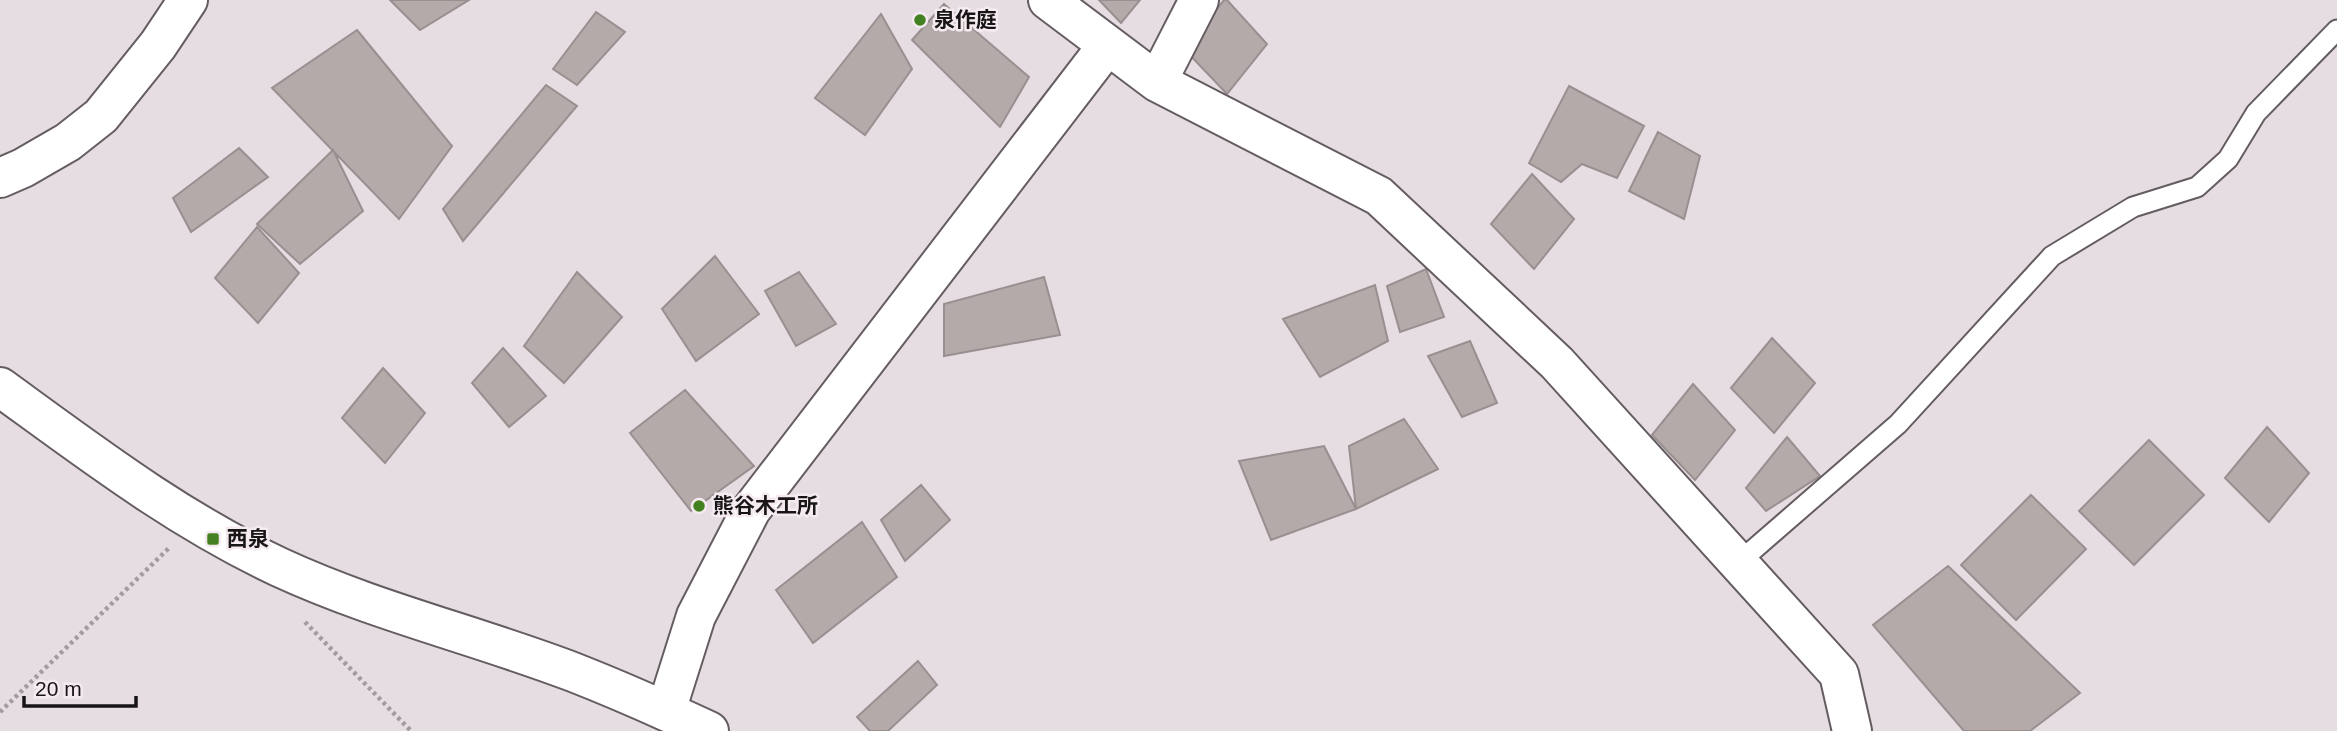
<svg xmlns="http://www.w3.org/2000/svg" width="2337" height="731" font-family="Helvetica,'Noto Sans JP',sans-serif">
<rect width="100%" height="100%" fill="#e6dde3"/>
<!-- building -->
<path fill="#b4aaaa" stroke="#998f90" stroke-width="2" d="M 390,0 L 469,0 L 420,30 Z
M 1099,0 L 1140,0 L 1121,23 Z
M 1224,0 L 1227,0 L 1267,44 L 1227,94 L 1184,49 Z
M 944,4 L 1029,77 L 1000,127 L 912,40 Z
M 596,12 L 625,32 L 577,85 L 553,69 Z
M 881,14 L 912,69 L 865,135 L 815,98 Z
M 357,30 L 452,146 L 399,219 L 272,88 Z
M 546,85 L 577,106 L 463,241 L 443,209 Z
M 1569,86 L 1644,126 L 1617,178 L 1582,164 L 1561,182 L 1529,163 Z
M 1658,132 L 1700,156 L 1684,219 L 1629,191 Z
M 239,148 L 268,177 L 191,232 L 173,198 Z
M 333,150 L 363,211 L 300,264 L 257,224 Z
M 1532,174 L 1574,219 L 1534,269 L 1491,224 Z
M 257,227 L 299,273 L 258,323 L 215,278 Z
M 715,256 L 759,314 L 696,361 L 662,309 Z
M 1426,269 L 1444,317 L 1400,332 L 1387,286 Z
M 577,272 L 622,317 L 564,383 L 524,346 Z
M 799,272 L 836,324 L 796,346 L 765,291 Z
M 1044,277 L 1060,335 L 944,356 L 944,304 Z
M 1375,285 L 1388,341 L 1320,377 L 1283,319 Z
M 1772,338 L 1815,383 L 1774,433 L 1731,388 Z
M 1470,341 L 1497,403 L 1462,417 L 1428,356 Z
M 503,348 L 546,396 L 509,427 L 472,383 Z
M 383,368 L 425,413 L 385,463 L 342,418 Z
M 1693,384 L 1735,430 L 1695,480 L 1652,435 Z
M 685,390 L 754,466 L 691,511 L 630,433 Z
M 1404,419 L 1438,469 L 1356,509 L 1349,446 Z
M 2267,427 L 2309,473 L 2269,522 L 2225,478 Z
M 1787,437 L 1820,476 L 1766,511 L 1746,488 Z
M 2149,440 L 2204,495 L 2134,565 L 2079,511 Z
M 1324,446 L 1356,509 L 1271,540 L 1239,461 Z
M 921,485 L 950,520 L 905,561 L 881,520 Z
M 2031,495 L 2086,549 L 2016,620 L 1961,565 Z
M 862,522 L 897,577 L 813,643 L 776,590 Z
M 1948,566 L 2080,693 L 2030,731 L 1964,731 L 1873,625 Z
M 918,661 L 937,685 L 888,731 L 870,731 L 857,717 Z"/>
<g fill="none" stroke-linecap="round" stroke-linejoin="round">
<defs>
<path id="service" d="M 1738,563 L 1898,424 L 2052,256 L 2133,207 L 2197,187 L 2228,159 L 2256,113 L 2337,30"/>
<path id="minor" d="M 1048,0 L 1157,82 L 1379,196 L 1557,363 L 1839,674 L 1852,731
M 1157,82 L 1199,0
M 0,178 L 23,168 L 68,142 L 101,116 L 158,45 L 188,0
M 666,711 L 696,616 L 751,510 L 1107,46"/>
<path id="tertiary" d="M 0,387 C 91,453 177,519 279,567 C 374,611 476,635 573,672 C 619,690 664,710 709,731"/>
</defs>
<!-- service casing -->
<use href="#service" stroke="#645c61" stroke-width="23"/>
<!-- minor casing -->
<use href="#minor" stroke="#645c61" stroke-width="42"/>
<!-- tertiary casing -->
<use href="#tertiary" stroke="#645c61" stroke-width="42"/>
<!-- path -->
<path stroke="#a29b9f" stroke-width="4.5" stroke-dasharray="3.5 3.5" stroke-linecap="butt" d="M 305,622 L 411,731
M 0,712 L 169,548"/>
<!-- service -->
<use href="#service" stroke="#fff" stroke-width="19"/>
<!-- minor -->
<use href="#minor" stroke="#fff" stroke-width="38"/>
<!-- tertiary -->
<use href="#tertiary" stroke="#fff" stroke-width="38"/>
</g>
<!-- markers -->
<g fill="#448221" stroke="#f4eaf0" stroke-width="2.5">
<circle cx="920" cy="20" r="7"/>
<circle cx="699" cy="506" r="7"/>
<rect x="206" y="532" width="14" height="14" rx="3.5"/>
</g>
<g text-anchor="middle" stroke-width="5" stroke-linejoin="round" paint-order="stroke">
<!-- poi labels -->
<g font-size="21" font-weight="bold" fill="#181517" stroke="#f4eaf0" text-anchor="start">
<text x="934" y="27">泉作庭</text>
<text x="713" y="513">熊谷木工所</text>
<text x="227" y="546">西泉</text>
</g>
</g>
<!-- scale -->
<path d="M24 696v10h112v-10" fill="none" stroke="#181517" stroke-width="3.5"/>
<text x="35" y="696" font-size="21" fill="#181517" stroke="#f4eaf0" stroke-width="5" paint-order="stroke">20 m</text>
</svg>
